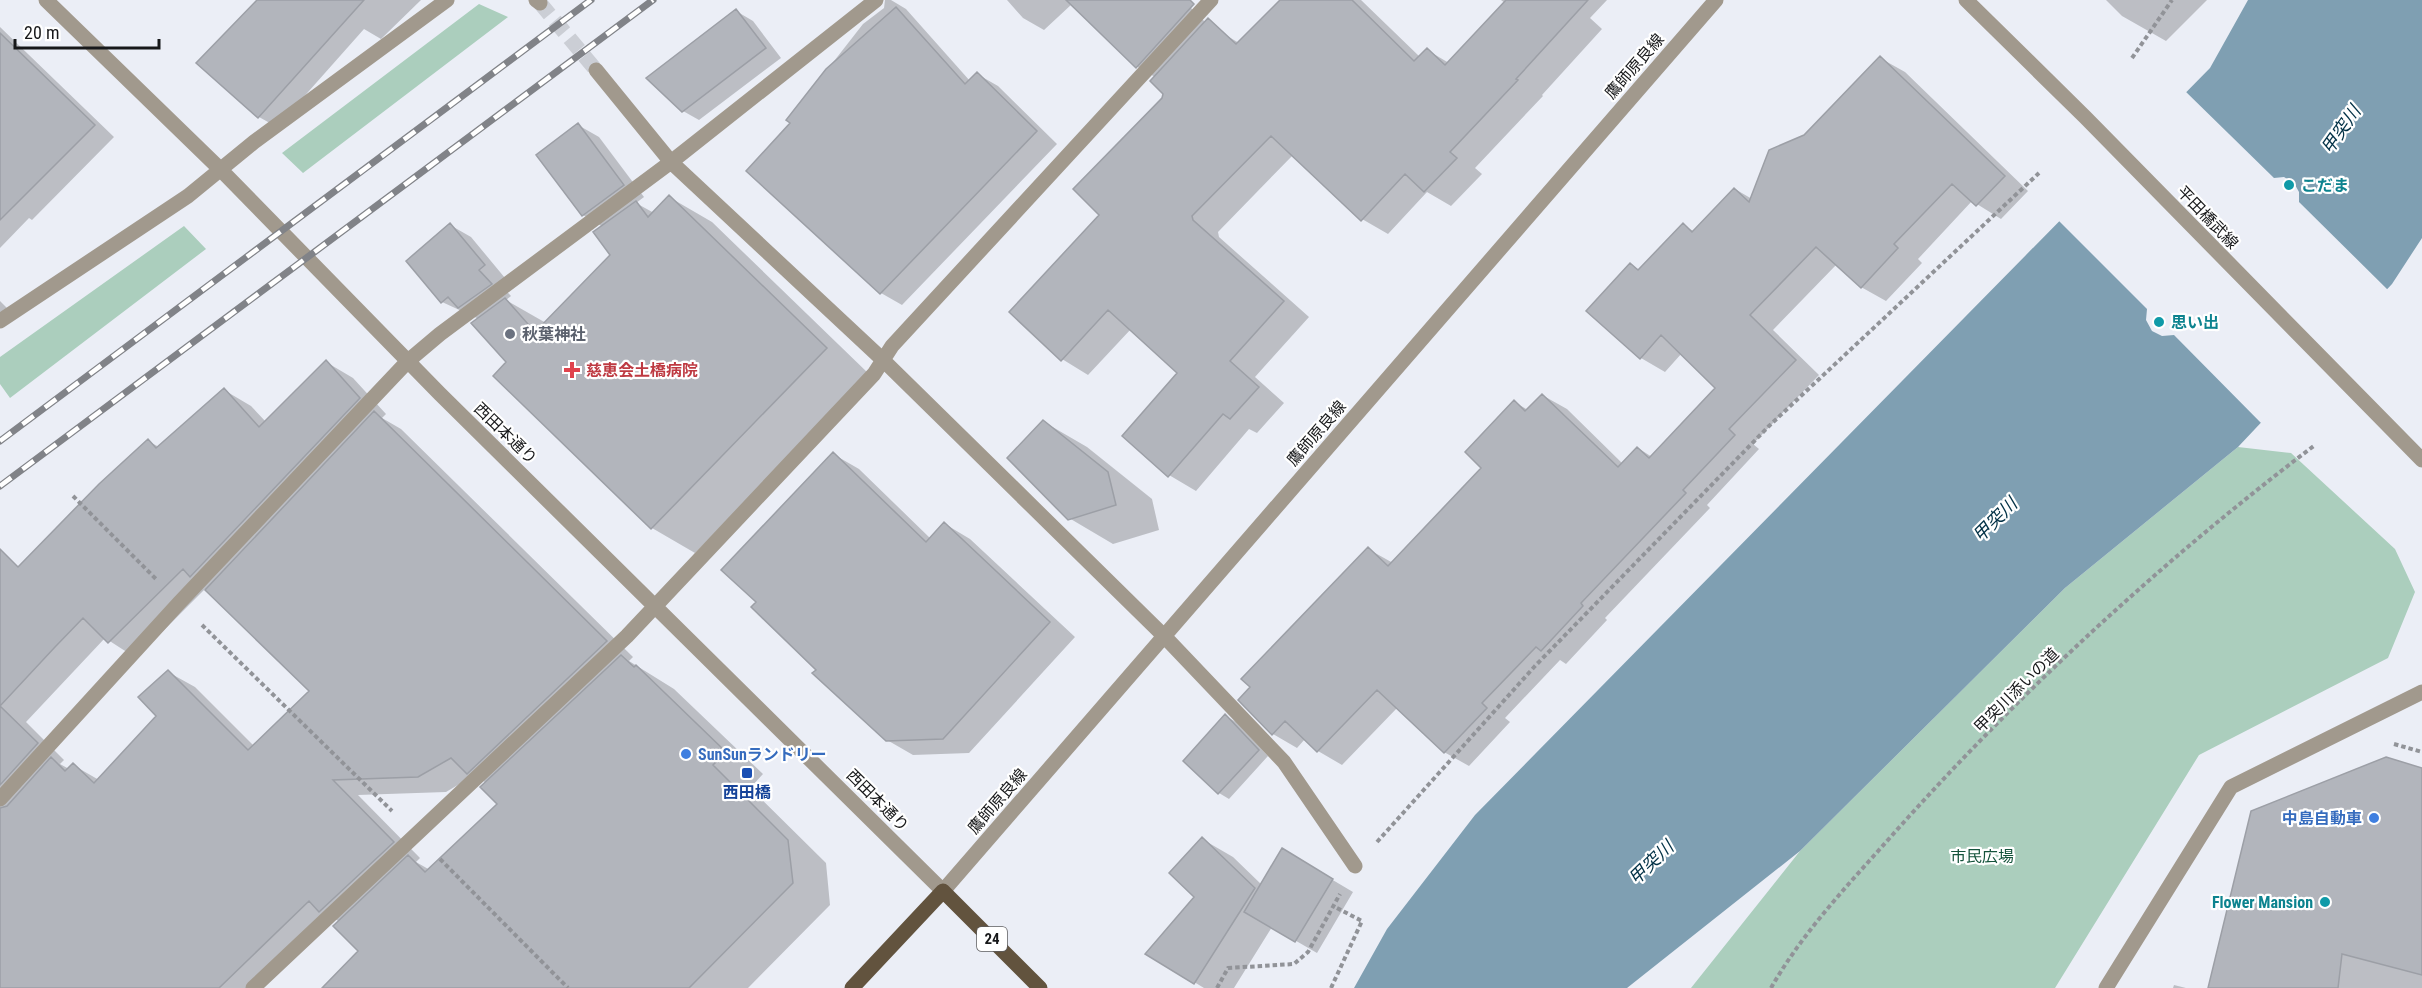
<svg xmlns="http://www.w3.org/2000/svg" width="2422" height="988" font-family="'Roboto Condensed','Noto Sans JP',sans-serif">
<rect width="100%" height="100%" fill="#ebeef6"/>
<!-- green -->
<path fill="#abcebd" d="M 479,4 L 508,17 L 303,173 L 282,153 Z
M 184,226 L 206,249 L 10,398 L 0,384 L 0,357 Z
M 2238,447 L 2291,453 L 2395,549 L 2415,592 L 2388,658 L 2199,755 L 2055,988 L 1691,988 L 1800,851 L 2065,588 Z"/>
<!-- water -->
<path fill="#7f9fb2" d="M 2248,0 L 2422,0 L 2422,238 L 2392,284 L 2238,447 L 2065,588 L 1800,851 L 1627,988 L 1354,988 L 1387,929 L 1475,815 L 2210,68 Z"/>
<!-- pier -->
<path fill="#ebeef6" d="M 2184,90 L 2274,178 L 2284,177 L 2294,183 L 2299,192 L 2299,202 L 2389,291 L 2263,425 L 2174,335 L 2162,336 L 2152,331 L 2146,320 L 2147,309 L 2057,219 Z"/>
<!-- shadow -->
<path fill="#0003" fill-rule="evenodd" d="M 263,0 L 421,0 L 381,39 L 364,29 L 277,127 L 259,117 L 198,63 Z
M 885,0 L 891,0 L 906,9 L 970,81 L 977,74 L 998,86 L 1057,144 L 902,305 L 881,293 L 788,120 L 863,24 L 884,8 Z
M 1007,0 L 1183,0 L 1207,24 L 1239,43 L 1283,0 L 1361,0 L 1420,57 L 1427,50 L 1449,63 L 1505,3 L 1501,0 L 1607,0 L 1590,18 L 1602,29 L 1542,95 L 1543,96 L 1475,168 L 1482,174 L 1451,206 L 1427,192 L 1388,234 L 1362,219 L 1293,155 L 1218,232 L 1219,237 L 1309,317 L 1255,377 L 1284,403 L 1257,433 L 1249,429 L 1196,491 L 1169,475 L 1179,372 L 1131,329 L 1088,375 L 1062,359 L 1102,215 L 1075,189 L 1165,94 L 1155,77 L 1136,66 L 1072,4 L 1044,30 L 1023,18 Z
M 2106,0 L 2207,0 L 2166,41 L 2122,16 Z
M 736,11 L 753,21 L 781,58 L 699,120 L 683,111 Z
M 0,27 L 114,137 L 32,220 L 29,218 L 0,248 Z
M 1880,58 L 1905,72 L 2028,191 L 2001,219 L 1972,201 L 1918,259 L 1922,263 L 1886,301 L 1861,287 L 1837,264 L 1773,330 L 1819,375 L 1753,444 L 1759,449 L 1707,505 L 1710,508 L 1605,618 L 1607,620 L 1566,664 L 1560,660 L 1505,718 L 1510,722 L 1469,766 L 1444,752 L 1398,707 L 1342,765 L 1318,751 L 1305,739 L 1297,748 L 1273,734 L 1240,700 L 1368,549 L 1393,563 L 1483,467 L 1514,402 L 1528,410 L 1542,395 L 1567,409 L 1623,464 L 1638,448 L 1652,457 L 1718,388 L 1682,353 L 1665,372 L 1641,358 L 1630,265 L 1640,270 L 1683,225 L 1695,232 L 1735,189 L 1752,199 L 1805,136 Z
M 578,125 L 599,137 L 644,197 L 636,203 L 654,213 L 669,197 L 712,222 L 869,374 L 695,553 L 652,528 L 495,376 L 508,362 L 479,319 L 442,302 L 450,225 L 471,237 L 505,278 L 499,283 L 511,296 L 506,300 L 546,323 L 612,255 L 603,227 L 583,215 Z
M 0,301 L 13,314 L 0,323 Z
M 326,362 L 353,378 L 386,414 L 382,418 L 401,429 L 633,657 L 629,661 L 674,689 L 763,774 L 750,788 L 826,863 L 830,905 L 748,988 L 325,988 L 360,951 L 340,922 L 333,918 L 261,988 L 0,988 L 0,582 L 19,568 L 148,441 L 159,447 L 224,390 L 251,406 L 266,422 ZM 205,589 L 311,691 L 254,746 L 195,687 L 168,672 L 158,716 L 99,780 L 73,765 L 69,769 L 60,764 L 64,760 L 26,722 L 105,638 L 136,658 ZM 473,776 L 487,783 L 499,804 L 430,870 L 416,862 L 420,858 L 358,795 L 446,792 Z
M 1044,422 L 1087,447 L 1152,499 L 1159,530 L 1113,544 L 1069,518 Z
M 833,454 L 859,469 L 931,539 L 945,524 L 970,539 L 1075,637 L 969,753 L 913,755 L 887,740 L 818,670 L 758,602 Z
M 1226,716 L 1236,722 L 1268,756 L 1229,799 L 1219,793 Z
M 2422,770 L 2422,988 L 2209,988 Z
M 1202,839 L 1233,857 L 1262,885 L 1282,850 L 1353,892 L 1317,953 L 1272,927 L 1234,988 L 1204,988 L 1148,954 L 1196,897 Z
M 2174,985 L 2186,988 L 2173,988 Z"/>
<!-- building -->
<path fill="#b2b5bc" stroke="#9c9fa6" stroke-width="1.5" d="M 257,0 L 364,0 L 258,118 L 196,63 Z
M 1066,0 L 1190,0 L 1194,4 L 1136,68 Z
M 1280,0 L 1352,0 L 1414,61 L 1427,48 L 1445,65 L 1506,0 L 1588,0 L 1516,79 L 1518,80 L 1450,152 L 1457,158 L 1424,192 L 1405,174 L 1361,221 L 1271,136 L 1192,216 L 1193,220 L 1284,301 L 1230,361 L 1259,387 L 1230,419 L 1223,414 L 1168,477 L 1122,436 L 1177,373 L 1108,310 L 1061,361 L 1009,312 L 1099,215 L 1073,189 L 1162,98 L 1163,94 L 1150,81 L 1208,18 L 1236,44 Z
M 896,7 L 965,84 L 977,72 L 1037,131 L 880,294 L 746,171 L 790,123 L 786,120 L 826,69 Z
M 736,9 L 766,48 L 682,112 L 646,78 Z
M 0,33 L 95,125 L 0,220 Z
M 1880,56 L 2005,176 L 1976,206 L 1952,184 L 1894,244 L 1898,248 L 1861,288 L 1816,247 L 1750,315 L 1796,360 L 1729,429 L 1735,435 L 1683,490 L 1686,493 L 1581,603 L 1583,606 L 1541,651 L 1536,647 L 1482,703 L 1487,708 L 1444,753 L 1377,690 L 1317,752 L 1285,721 L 1272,735 L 1238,700 L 1250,687 L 1241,679 L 1368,547 L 1388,566 L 1481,468 L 1465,452 L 1514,400 L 1525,411 L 1542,394 L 1618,467 L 1637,447 L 1649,458 L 1715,388 L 1661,335 L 1640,359 L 1586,311 L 1630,263 L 1638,270 L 1683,223 L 1692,232 L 1734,188 L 1749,202 L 1769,150 L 1804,135 Z
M 578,123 L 624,185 L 582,216 L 536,155 Z
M 669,195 L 827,348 L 651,529 L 493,376 L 506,362 L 471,323 L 505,298 L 535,332 L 610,255 L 593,232 L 636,201 L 648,217 Z
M 450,223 L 485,265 L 479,270 L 492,284 L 458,308 L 448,297 L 441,303 L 406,261 Z
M 326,360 L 360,398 L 190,577 L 183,569 L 108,643 L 83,618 L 55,647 L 0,706 L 38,743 L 0,785 L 0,549 L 18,567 L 99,484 L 148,439 L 156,448 L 224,388 L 259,427 Z
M 374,411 L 607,641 L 467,774 L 451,758 L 418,777 L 333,780 L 394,842 L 319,912 L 309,901 L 219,988 L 0,988 L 0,808 L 7,806 L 51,757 L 65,771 L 73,763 L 94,783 L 156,716 L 138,697 L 168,670 L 248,750 L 309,691 L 205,590 Z
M 1043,420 L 1108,472 L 1116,505 L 1068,520 L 1007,458 Z
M 833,452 L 926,542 L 944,522 L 1050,622 L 943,739 L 886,741 L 812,673 L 816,670 L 751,607 L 756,602 L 721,570 Z
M 621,655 L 634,667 L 636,665 L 726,752 L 713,765 L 788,840 L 793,883 L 689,988 L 322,988 L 358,951 L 333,926 L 408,855 L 425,872 L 497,804 L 480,787 Z
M 1225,714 L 1259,750 L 1218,794 L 1183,761 Z
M 2386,757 L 2422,768 L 2422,975 L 2342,954 L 2338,988 L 2208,988 L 2251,811 Z
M 1202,837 L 1255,888 L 1194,984 L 1145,954 L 1194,897 L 1169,873 Z
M 1282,848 L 1333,879 L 1295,942 L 1244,912 Z"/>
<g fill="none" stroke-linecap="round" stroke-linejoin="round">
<!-- minor-tunnel -->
<path stroke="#cbced5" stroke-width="15" stroke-dasharray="15 8" stroke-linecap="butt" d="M 540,3 L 596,70"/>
<!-- path -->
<path stroke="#919398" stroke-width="4" stroke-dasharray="4.5 3" stroke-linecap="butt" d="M 2132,58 L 2172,0
M 73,496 L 157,580
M 202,625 L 392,811
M 2394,744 L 2422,752
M 1377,842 L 1535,666 L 1769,426 L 2039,173
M 440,859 L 568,988
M 1217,988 L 1228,968 L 1294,964 L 1308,952 L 1340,894
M 1331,988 L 1362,921 L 1333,906
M 1771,988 C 1804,930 1851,882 1895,832 C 2022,690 2163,560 2315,445"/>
<!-- minor -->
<path stroke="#a1998d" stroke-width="15" d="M 46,0 L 220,169 L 440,394 L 943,891 L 1716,0
M 536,0 L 540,3
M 1966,0 L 2085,117 L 2422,460
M 596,70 L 671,162 L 883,360 L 1164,636 L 1284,762 L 1355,866
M 0,321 L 188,196 L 254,142 L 447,0
M 0,799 L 179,603 L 408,361 L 440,334 L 671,162 L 876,0
M 253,988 L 627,636 L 874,374 L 892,346 L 1211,0
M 2106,988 L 2231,787 L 2422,692"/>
<!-- major -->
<path stroke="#62533e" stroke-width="15" d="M 852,988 L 943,891 L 1040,988"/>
<defs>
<path id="rail" d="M 0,441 L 591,0
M 0,486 L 653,0"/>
</defs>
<!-- rail casing -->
<use href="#rail" stroke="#818388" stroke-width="7"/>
<!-- rail -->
<use href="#rail" stroke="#fff" stroke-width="4.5" stroke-dasharray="14" stroke-linecap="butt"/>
</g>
<!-- markers -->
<g fill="#0f9aa8" stroke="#fff" stroke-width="2">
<circle cx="2289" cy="185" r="6"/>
<circle cx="2159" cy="322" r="6"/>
<circle cx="2325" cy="902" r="6"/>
</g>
<circle fill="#6b7280" stroke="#fff" stroke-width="2" cx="510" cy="334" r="6"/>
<path fill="#e0444e" stroke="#fff" stroke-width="2" d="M569 361h6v6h6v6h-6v6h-6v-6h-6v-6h6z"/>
<g fill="#3f7fe0" stroke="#fff" stroke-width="2">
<circle cx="686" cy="754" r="6"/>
<circle cx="2374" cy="818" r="6"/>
</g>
<rect fill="#1a4fb4" stroke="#fff" stroke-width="2" x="741" y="767" width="12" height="12" rx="3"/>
<g text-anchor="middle" stroke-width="4.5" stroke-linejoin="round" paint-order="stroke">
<!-- shield labels -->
<rect fill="#fff" stroke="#5d5d5f" stroke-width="1.5" x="977" y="927" width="30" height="24" rx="4.5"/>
<g font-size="15" font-weight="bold" fill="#17181a">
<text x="992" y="944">24</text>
</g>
<!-- street labels -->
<g font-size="16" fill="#17181a" stroke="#fff">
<text transform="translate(1634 66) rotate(-49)" y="6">鷹師原良線</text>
<text transform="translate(2208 217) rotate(46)" y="6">平田橋武線</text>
<text transform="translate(506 433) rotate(44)" y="6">西田本通り</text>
<text transform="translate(1316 433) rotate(-49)" y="6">鷹師原良線</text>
<text transform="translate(2016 690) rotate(-45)" y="6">甲突川添いの道</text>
<text transform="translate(878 800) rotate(45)" y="6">西田本通り</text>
<text transform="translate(997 801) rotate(-49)" y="6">鷹師原良線</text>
</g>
<!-- culture labels -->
<g font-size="16" font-weight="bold" fill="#0d838f" stroke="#fff" text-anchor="start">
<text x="2301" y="191">こだま</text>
<text x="2171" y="328">思い出</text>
<text x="2313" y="908" text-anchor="end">Flower Mansion</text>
</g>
<!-- worship labels -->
<g font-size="16" font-weight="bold" fill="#5b616d" stroke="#fff" text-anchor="start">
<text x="522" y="340">秋葉神社</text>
</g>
<!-- health labels -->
<g font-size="16" font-weight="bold" fill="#be3a42" stroke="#fff" text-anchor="start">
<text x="586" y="376">慈恵会土橋病院</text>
</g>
<!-- shop labels -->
<g font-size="16" font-weight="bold" fill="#366cbe" stroke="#fff" text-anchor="start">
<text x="698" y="760">SunSunランドリー</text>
<text x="2362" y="824" text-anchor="end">中島自動車</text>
</g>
<!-- transit labels -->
<g font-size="16" font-weight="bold" fill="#164399" stroke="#fff">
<text x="747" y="798">西田橋</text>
</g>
<!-- park labels -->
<g font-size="16" fill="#14533b" stroke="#fff">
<text x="1982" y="862">市民広場</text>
</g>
<!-- water labels -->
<g font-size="18" font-style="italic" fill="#023146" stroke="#fff">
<text transform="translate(2341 130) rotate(-55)" y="6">甲突川</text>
<text transform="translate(1995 520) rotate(-45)" y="6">甲突川</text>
<text transform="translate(1651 863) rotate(-44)" y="6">甲突川</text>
</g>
</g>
<!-- scale -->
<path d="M15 39v9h144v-9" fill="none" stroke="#17181a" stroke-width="3"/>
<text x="24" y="39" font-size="18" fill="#17181a" stroke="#ffffff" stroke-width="4.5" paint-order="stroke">20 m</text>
</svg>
